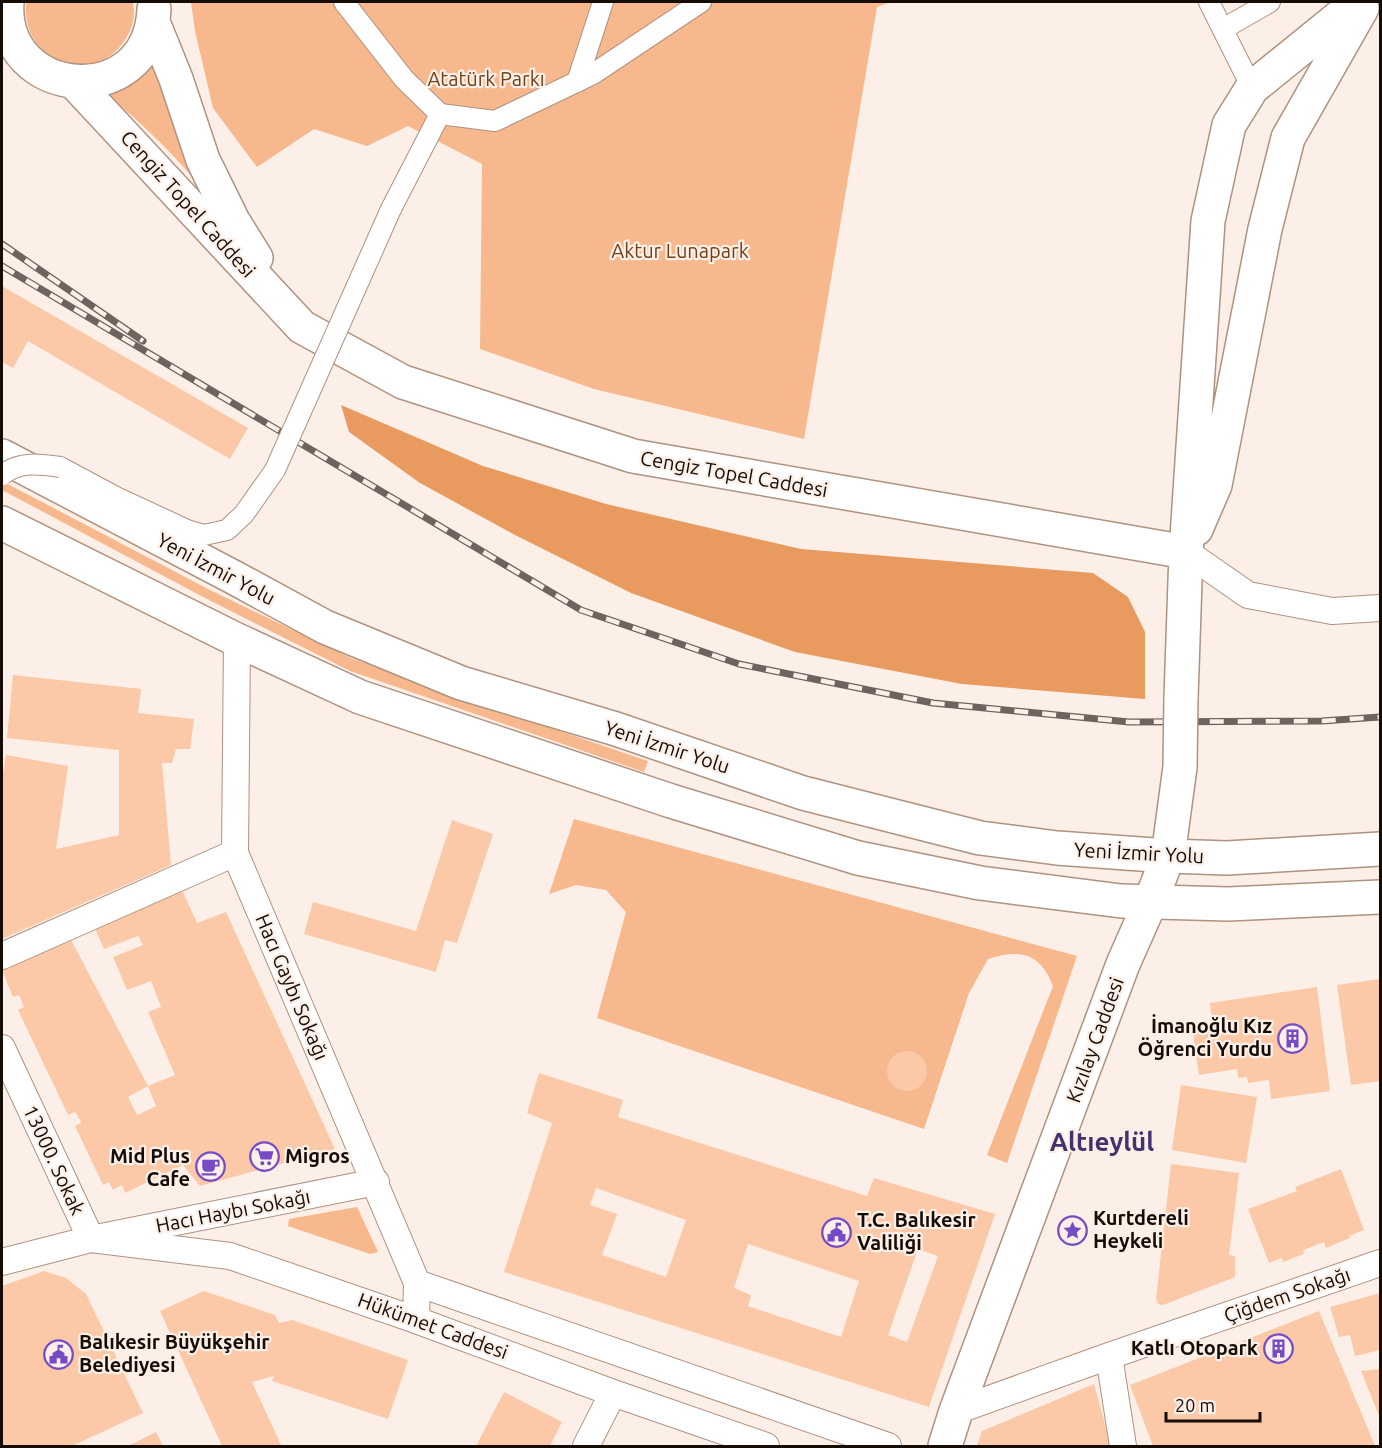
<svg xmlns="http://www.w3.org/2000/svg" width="1382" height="1448" font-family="Ubuntu,sans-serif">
<rect width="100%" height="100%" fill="#fcefe7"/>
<!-- green -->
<path fill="#f7b88d" d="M 26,2 L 133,2 C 135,12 134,23 129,33 C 100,91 20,65 26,2 Z
M 191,2 L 890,2 L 877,7 L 804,439 L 594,389 L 480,349 L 482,164 L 408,126 L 367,146 L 314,129 L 257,167 L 213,108 L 195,31 Z
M 151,58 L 195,180 C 168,149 140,121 107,95 C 126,86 138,74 151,58 Z
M 2,481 L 210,590 L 351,658 L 430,687 L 648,761 L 644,772 L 350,671 L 207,599 L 2,490 Z
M 574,819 L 1077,956 L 1007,1163 L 987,1155 L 1053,986 C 1040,952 1019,949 988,959 L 969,993 L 924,1129 L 597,1018 L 626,912 L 606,890 L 576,885 L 549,894 Z
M 357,1207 L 378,1252 L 370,1254 L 288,1226 L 289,1219 Z"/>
<!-- forest -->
<path fill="#e99a5f" d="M 341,405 L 483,466 L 606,504 L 801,549 L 1093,573 L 1128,597 L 1145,632 L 1145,699 L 962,684 L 795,652 L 631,593 L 515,535 L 420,483 L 349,432 Z"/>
<!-- building -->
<path fill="#fbc9a7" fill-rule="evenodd" d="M 2,286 L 248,428 L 230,459 L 28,341 L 13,368 L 2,362 Z
M 13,675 L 141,689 L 138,713 L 194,719 L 190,749 L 176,749 L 172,763 L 162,763 L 171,865 L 2,939 L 2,779 L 6,755 L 68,766 L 56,849 L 119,835 L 119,750 L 7,738 Z
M 452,820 L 493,834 L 457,943 L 445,940 L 436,972 L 304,934 L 313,902 L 416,931 Z
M 181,888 L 197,923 L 226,912 L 335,1149 L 200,1186 L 183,1165 L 125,1193 L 122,1185 L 113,1190 L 109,1182 L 103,1185 L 75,1126 L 81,1123 L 80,1120 L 75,1112 L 68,1115 L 18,1010 L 24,1007 L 19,995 L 13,997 L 2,970 L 10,967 L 7,959 L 70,938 L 148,1086 L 128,1097 L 137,1115 L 156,1106 L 148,1086 L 175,1075 L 148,1012 L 161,1007 L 151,981 L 127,990 L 113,957 L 143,945 L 138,936 L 104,949 L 95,929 Z
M 1380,979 L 1380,1081 L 1351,1085 L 1337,985 Z
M 1317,987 L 1330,1091 L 1271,1099 L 1269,1080 L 1248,1083 L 1247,1077 L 1238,1078 L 1237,1069 L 1199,1075 L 1192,1026 L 1212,1023 L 1210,1003 Z
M887 1071a20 20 0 1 1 40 0a20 20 0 1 1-40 0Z
M 539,1073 L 623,1100 L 618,1117 L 867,1196 L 874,1178 L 995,1214 L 929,1407 L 504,1272 L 552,1123 L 527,1113 ZM 596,1188 L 686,1220 L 666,1277 L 602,1255 L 617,1214 L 590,1205 ZM 748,1244 L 859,1281 L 841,1337 L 748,1306 L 751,1295 L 734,1288 ZM 918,1249 L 938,1256 L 907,1342 L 888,1335 Z
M 1181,1085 L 1257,1097 L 1246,1163 L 1172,1150 Z
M 1171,1164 L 1239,1173 L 1229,1255 L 1235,1256 L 1235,1277 L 1163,1305 L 1158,1304 L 1156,1299 Z
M 1341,1169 L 1364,1230 L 1349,1236 L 1350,1238 L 1326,1248 L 1324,1242 L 1303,1250 L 1304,1254 L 1283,1262 L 1282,1258 L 1269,1263 L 1248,1209 L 1297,1191 L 1295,1187 Z
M 44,1271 L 66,1278 L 86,1294 L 143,1413 L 72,1446 L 2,1446 L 2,1286 Z
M 204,1291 L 275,1315 L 279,1323 L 292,1320 L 408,1360 L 388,1419 L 272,1381 L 274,1376 L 252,1382 L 281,1445 L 277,1446 L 222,1446 L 160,1311 Z
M 1380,1293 L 1380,1350 L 1355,1356 L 1350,1335 L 1339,1337 L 1330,1307 Z
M 1319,1311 L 1375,1446 L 1153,1446 L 1130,1385 Z
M 1380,1369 L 1380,1418 L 1361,1371 Z
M 1094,1384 L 1111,1446 L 977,1446 L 982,1431 Z
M 504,1392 L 562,1422 L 550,1446 L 476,1446 Z
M 156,1432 L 163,1446 L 128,1446 Z"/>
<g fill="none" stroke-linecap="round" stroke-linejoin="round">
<defs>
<path id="pedestrian" d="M 344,2 L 404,79 L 440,114 L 495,121 L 593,74 L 701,2
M 1209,2 L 1252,88
M 1223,29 L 1270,2
M 577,82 L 603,2
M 391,209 L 440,114
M 60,467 L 116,497 L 187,530 L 204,535 L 227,530 L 244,514 L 275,470"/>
<path id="minor" d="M 1186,552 L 1248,595 L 1332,611 L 1380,608
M 237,640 L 235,853 L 417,1283 L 416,1320
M 2,956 L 235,853
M 2,1048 L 91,1239
M 91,1239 L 230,1256 L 416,1320 L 613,1393 L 766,1446
M 2,1262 L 91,1239 L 376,1182
M 417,1283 L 888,1446
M 1109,1356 L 1123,1446
M 956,1411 L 1109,1356 L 1380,1263
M 586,1446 L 613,1393"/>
<path id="secondary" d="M 7,2 C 0,100 150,113 154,9
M 153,22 L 176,79 L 203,160 L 233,221 L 256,258
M 74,82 L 302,327 L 403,382 L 633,456 L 1186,552
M 1196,529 L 1215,485 L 1265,229 L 1288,138 L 1362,8
M 1181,698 L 1186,552 L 1208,221 L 1229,125 L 1252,88 L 1358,2
M 945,1446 L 956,1411 L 1123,964 L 1150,903 L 1168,856 L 1180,767"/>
<path id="trunk" d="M 2,456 L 235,578 L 325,627 L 461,683 L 616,729 L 803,793 L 980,838 L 1057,848 L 1168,856 L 1227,858 L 1380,849
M 2,523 L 237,640 L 360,697 L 671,801 L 858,858 L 980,883 L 1121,901 L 1228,904 L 1380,897"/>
</defs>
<!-- pedestrian casing -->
<use href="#pedestrian" stroke="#af927f" stroke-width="22"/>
<!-- minor casing -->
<use href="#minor" stroke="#af927f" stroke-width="28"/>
<!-- secondary casing -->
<use href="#secondary" stroke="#af927f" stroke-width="36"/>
<!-- trunk casing -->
<use href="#trunk" stroke="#af927f" stroke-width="36"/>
<!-- pedestrian -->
<use href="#pedestrian" stroke="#fff" stroke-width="20"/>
<!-- minor -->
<use href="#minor" stroke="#fff" stroke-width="26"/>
<!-- secondary -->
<use href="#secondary" stroke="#fff" stroke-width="33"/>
<!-- trunk -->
<use href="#trunk" stroke="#fff" stroke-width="33"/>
<defs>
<path id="rail" d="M 2,244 L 143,341
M 2,266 L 581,610 L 739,664 L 933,703 L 1129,722 L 1322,721 L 1380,717"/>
</defs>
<!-- rail casing -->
<use href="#rail" stroke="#6f645d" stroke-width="7"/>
<!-- rail -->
<use href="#rail" stroke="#fcefe7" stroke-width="4.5" stroke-dasharray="14" stroke-linecap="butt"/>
<defs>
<path id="pedestrian-bridge" d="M 275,470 L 391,209
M 2,475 C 19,461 40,464 60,467"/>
<path id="secondary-bridge" d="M 1180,767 L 1181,698"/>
</defs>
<!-- pedestrian-bridge casing -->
<use href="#pedestrian-bridge" stroke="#af927f" stroke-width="22" stroke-linecap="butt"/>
<!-- secondary-bridge casing -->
<use href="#secondary-bridge" stroke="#af927f" stroke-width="36" stroke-linecap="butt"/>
<!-- pedestrian-bridge -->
<use href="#pedestrian-bridge" stroke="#fff" stroke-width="20"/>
<!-- secondary-bridge -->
<use href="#secondary-bridge" stroke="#fff" stroke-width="33"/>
</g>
<!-- icons -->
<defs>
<symbol id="building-ring" viewBox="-11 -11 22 22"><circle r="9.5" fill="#fcefe7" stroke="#754cc5" stroke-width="1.5"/><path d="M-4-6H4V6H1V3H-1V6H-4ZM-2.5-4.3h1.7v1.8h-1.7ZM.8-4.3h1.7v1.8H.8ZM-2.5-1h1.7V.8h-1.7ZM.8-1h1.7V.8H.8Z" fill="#754cc5"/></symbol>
<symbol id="supermarket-ring" viewBox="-11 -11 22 22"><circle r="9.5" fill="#fcefe7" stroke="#754cc5" stroke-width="1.5"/><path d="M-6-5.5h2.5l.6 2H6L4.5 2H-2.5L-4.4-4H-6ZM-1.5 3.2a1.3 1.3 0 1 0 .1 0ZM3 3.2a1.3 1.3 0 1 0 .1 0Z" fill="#754cc5"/></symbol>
<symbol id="cafe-ring" viewBox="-11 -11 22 22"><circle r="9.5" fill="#fcefe7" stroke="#754cc5" stroke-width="1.5"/><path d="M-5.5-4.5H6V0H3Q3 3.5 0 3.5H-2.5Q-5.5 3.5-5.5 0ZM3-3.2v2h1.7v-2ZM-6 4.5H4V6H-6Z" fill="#754cc5"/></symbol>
<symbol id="sight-ring" viewBox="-11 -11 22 22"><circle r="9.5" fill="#fcefe7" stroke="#754cc5" stroke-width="1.5"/><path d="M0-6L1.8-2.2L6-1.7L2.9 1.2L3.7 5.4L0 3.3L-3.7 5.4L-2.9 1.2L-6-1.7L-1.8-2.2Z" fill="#754cc5"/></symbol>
<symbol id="civic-ring" viewBox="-11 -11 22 22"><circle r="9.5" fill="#fcefe7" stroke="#754cc5" stroke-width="1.5"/><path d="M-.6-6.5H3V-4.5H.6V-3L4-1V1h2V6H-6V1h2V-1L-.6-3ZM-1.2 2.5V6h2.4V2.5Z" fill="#754cc5"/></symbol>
</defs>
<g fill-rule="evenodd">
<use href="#building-ring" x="1276" y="1022" width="33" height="33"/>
<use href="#supermarket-ring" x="248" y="1140" width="33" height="33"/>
<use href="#cafe-ring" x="194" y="1150" width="33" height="33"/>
<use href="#sight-ring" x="1056" y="1214" width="33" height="33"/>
<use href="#civic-ring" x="820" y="1216" width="33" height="33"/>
<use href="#building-ring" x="1262" y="1332" width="33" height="33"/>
<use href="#civic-ring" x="42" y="1338" width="33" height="33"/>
</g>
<g text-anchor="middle" stroke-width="4.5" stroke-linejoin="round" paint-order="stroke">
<!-- park labels -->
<g font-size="20" fill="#733f14" stroke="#fcefe7">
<text x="486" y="86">Atatürk Parkı</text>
<text x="680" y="258">Aktur Lunapark</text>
</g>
<!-- street labels -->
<g font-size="20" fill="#160c06" stroke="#fcefe7">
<text transform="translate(188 204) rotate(48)" y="7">Cengiz Topel Caddesi</text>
<text transform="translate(734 474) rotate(10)" y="7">Cengiz Topel Caddesi</text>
<text transform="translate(216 569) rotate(28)" y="7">Yeni İzmir Yolu</text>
<text transform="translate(667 747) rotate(18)" y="7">Yeni İzmir Yolu</text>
<text transform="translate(1139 853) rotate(3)" y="7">Yeni İzmir Yolu</text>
<text transform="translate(292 987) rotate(67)" y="7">Hacı Gaybı Sokağı</text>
<text transform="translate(1095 1040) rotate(-70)" y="7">Kızılay Caddesi</text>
<text transform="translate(54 1160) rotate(65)" y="7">13000. Sokak</text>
<text transform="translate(233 1211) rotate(-11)" y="7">Hacı Haybı Sokağı</text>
<text transform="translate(1287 1295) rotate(-19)" y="7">Çiğdem Sokağı</text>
<text transform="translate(433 1326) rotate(20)" y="7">Hükümet Caddesi</text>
</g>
<!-- poi labels -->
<g font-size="20" font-weight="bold" fill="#160c06" stroke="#fcefe7" text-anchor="start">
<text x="1272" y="1033" text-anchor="end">İmanoğlu Kız<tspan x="1272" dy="23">Öğrenci Yurdu</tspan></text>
<text x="190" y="1163" text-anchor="end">Mid Plus<tspan x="190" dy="23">Cafe</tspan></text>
<text x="285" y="1163">Migros</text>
<text x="1093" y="1225">Kurtdereli<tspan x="1093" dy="23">Heykeli</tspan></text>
<text x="857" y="1227">T.C. Balıkesir<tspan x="857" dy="23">Valiliği</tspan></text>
<text x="79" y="1349">Balıkesir Büyükşehir<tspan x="79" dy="23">Belediyesi</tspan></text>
<text x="1258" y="1355" text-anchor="end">Katlı Otopark</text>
</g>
<!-- district labels -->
<g font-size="26" font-weight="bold" fill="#44326e" stroke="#fcefe7">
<text x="1102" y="1151">Altıeylül</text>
</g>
</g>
<!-- border -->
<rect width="1382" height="1448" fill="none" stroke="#160c06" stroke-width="6"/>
<!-- scale -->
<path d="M1166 1412v9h94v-9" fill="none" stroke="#160c06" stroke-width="3"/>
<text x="1175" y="1412" font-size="18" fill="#160c06" stroke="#fcefe7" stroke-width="4.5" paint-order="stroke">20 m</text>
</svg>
